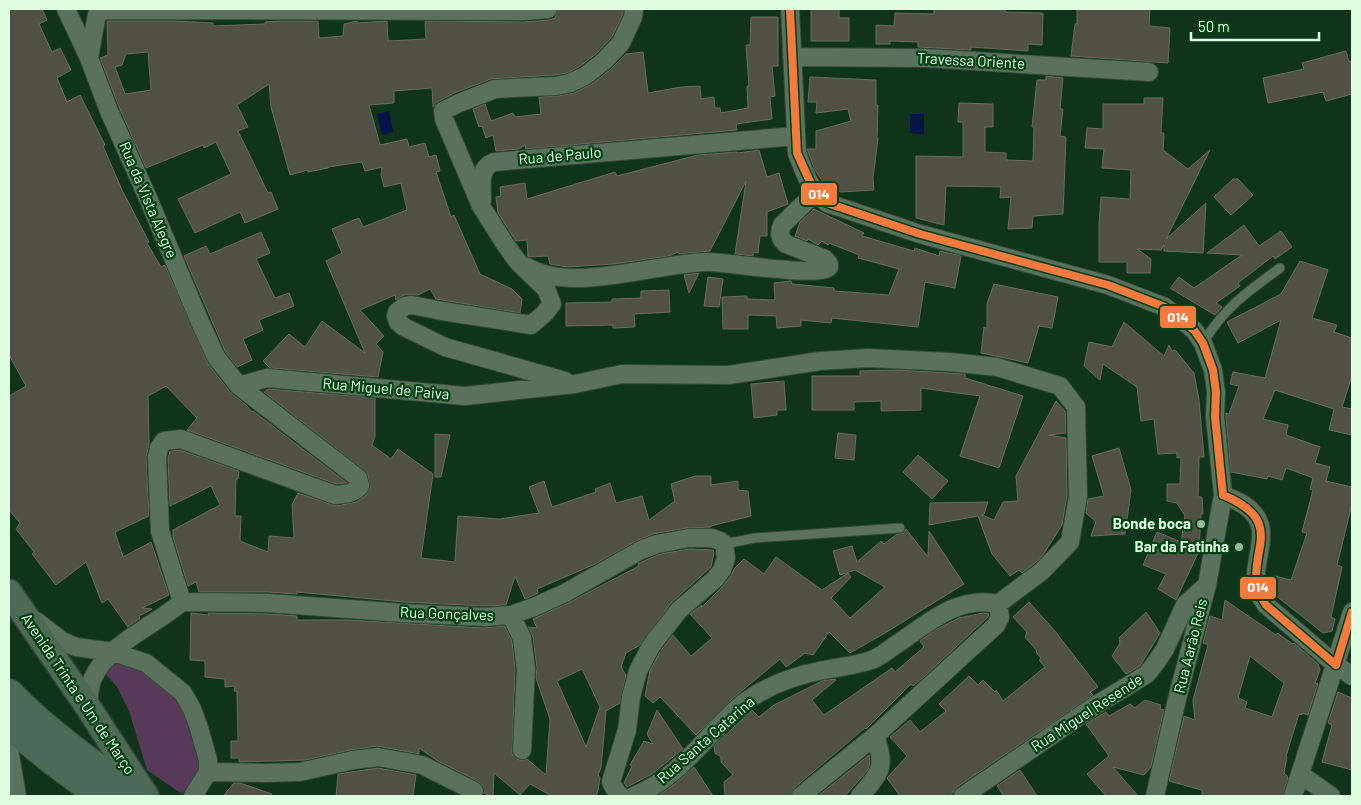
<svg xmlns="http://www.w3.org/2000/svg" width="1361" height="805" font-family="Barlow,sans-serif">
<rect width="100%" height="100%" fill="#0f3419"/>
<!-- green -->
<path fill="#583959" d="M 120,661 L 138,664 L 174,697 L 187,715 L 201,754 L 197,775 L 182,794 L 147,770 L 129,711 L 117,687 L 105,673 L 110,667 Z"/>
<!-- water -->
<path fill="#061448" d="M 389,111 L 393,132 L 382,135 L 377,114 Z
M 910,114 L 924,114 L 924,134 L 910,133 Z"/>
<!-- building -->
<path fill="#505144" stroke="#6a6c5e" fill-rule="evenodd" d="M 9,9 L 42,9 L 47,20 L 39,24 L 45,37 L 52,52 L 60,48 L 71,70 L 57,78 L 67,102 L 80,95 L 105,145 L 103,146 L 122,190 L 149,242 L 147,243 L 161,267 L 165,265 L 208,364 L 231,393 L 246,405 L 252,412 L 253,411 L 347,483 L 336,484 L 187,430 L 197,418 L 166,386 L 148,396 L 149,445 L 146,457 L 149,516 L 115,532 L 123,557 L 151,542 L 169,595 L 142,608 L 152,609 L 139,616 L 140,618 L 128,627 L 108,599 L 102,603 L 86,562 L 56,585 L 32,554 L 34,552 L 16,529 L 20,523 L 9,510 L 9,396 L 26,386 L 9,355 Z
M 564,9 L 623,9 L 623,14 L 612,37 L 597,53 L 579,67 L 567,73 L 555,75 L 491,79 L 454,93 L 438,102 L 433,107 L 432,88 L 394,91 L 394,103 L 369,105 L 380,145 L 407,139 L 409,147 L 425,143 L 429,157 L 436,155 L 440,171 L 436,172 L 451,217 L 454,215 L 480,274 L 512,289 L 522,299 L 520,313 L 436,299 L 430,289 L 418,295 L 404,295 L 396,300 L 395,295 L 360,310 L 384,336 L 376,344 L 383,352 L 378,377 L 270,368 L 263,361 L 289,334 L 305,347 L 322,321 L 365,353 L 326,261 L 342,253 L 332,229 L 359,218 L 363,227 L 407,210 L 401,183 L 384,187 L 381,175 L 382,167 L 365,171 L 362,162 L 328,167 L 328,168 L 308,172 L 308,170 L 290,175 L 271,107 L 269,84 L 237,105 L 248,127 L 238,131 L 268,193 L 271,192 L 278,209 L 245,223 L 240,212 L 195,233 L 178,199 L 231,174 L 216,142 L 204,148 L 203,145 L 146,168 L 119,107 L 100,58 L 108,55 L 107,21 L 176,21 L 213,23 L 213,26 L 265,24 L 265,22 L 279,21 L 318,21 L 319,38 L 343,36 L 344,24 L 357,21 L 357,23 L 387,21 L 388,41 L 426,39 L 425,21 L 524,22 L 549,20 L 555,18 L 558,10 ZM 148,52 L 151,90 L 125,94 L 115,67 L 122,65 L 126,54 Z
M 811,9 L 839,9 L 839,18 L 849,18 L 849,41 L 811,41 Z
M 934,9 L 1005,9 L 1005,12 L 1043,13 L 1042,45 L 1028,44 L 1028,51 L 971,47 L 971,50 L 918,47 L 918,42 L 890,41 L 890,44 L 876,44 L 876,25 L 894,26 L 895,13 L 934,14 Z
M 1077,9 L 1150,9 L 1149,26 L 1170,28 L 1168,63 L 1071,56 L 1075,24 L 1077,24 Z
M 751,17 L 778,17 L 778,66 L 772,66 L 775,96 L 770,97 L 772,119 L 736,124 L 737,130 L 526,149 L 525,145 L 519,149 L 496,151 L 493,135 L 486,138 L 482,126 L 479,127 L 473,109 L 485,104 L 491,121 L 513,113 L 515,117 L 541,114 L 539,97 L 558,96 L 574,93 L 592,84 L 611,69 L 626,54 L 643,52 L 648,93 L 681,87 L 700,86 L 701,99 L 714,97 L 715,108 L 720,108 L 721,113 L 748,108 L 747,86 L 749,86 L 746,45 L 750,45 Z
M 1346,51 L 1349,62 L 1352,61 L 1352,94 L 1326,101 L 1323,92 L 1268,103 L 1263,78 L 1304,69 L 1302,63 Z
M 1046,76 L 1063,78 L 1060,109 L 1063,109 L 1060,136 L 1066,137 L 1063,214 L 1033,216 L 1032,228 L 1008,229 L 1011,197 L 1000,198 L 1001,187 L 946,186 L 944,225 L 916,218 L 916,156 L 963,157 L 963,122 L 958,122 L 959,103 L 993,104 L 993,127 L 985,127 L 985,152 L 1006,153 L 1006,160 L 1033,161 L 1034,127 L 1032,127 L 1037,80 L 1046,80 Z
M 810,77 L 876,80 L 876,105 L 878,105 L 877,138 L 878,138 L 873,178 L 874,190 L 841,192 L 825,185 L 815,170 L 807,149 L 816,149 L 816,131 L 851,121 L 848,109 L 816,113 L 817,102 L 808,102 Z
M 1144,98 L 1163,98 L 1161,133 L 1164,133 L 1163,150 L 1188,169 L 1210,150 L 1166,239 L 1206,203 L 1203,253 L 1164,251 L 1164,245 L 1161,250 L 1137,249 L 1151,259 L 1150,273 L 1127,273 L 1127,262 L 1099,262 L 1099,225 L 1101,197 L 1130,199 L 1131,170 L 1102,168 L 1104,149 L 1085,148 L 1087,128 L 1103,129 L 1103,104 L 1144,104 Z
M 759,150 L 767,177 L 779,173 L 788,204 L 767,212 L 767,236 L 760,236 L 758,253 L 754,252 L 753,256 L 735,254 L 746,181 L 710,251 L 679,254 L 678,252 L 669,256 L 614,264 L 568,267 L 550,264 L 548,256 L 528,257 L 527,240 L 516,241 L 498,213 L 496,197 L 501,196 L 500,187 L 525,183 L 527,199 L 615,172 L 617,176 L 698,155 L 737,152 L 738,153 Z
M 1233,179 L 1238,179 L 1253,195 L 1231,215 L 1214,197 Z
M 814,209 L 864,233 L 862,236 L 914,251 L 915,248 L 939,256 L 940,251 L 961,256 L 955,288 L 925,282 L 918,327 L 832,318 L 831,323 L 801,320 L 801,326 L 777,328 L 776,316 L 748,315 L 748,329 L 723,329 L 722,297 L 747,296 L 747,299 L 775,300 L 774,283 L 791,281 L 792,284 L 834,288 L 834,291 L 889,295 L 899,269 L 858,258 L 859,255 L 829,243 L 828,245 L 822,241 L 818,245 L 808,239 L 807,241 L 795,236 L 800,222 Z
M 1244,225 L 1259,246 L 1281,231 L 1292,247 L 1275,259 L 1273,256 L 1238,283 L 1240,286 L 1216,303 L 1222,307 L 1215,315 L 1170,288 L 1179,277 L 1194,288 L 1242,255 L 1207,253 Z
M 261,232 L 270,253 L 256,259 L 275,298 L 289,293 L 294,306 L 259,320 L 263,330 L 243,339 L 252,360 L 237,367 L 225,351 L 184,256 L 206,246 L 210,254 Z
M 1300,261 L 1328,270 L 1312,318 L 1337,325 L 1334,332 L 1352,338 L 1352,376 L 1342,407 L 1352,409 L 1352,435 L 1329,430 L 1334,409 L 1275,390 L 1263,419 L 1288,425 L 1286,435 L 1320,447 L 1315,463 L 1330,467 L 1326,481 L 1352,487 L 1352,504 L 1337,565 L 1342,567 L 1331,617 L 1335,619 L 1332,631 L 1323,633 L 1270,591 L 1275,576 L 1291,580 L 1307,533 L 1302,532 L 1313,490 L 1310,489 L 1313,478 L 1286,468 L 1282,480 L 1268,476 L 1267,479 L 1231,472 L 1226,417 L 1226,413 L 1229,414 L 1239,386 L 1230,384 L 1233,372 L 1265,378 L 1281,320 L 1238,343 L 1227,322 L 1281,294 Z
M 699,273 L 689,293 L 684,275 Z
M 708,277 L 723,279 L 719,307 L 704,306 Z
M 994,284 L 1058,297 L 1052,328 L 1039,326 L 1028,363 L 981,353 L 984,327 L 987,328 L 987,304 Z
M 669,290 L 670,312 L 634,314 L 635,327 L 613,328 L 613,325 L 566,326 L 566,303 L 612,302 L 612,299 L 641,298 L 641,291 Z
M 1124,322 L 1164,356 L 1169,345 L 1172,351 L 1175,350 L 1194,373 L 1199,400 L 1204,457 L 1199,457 L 1198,497 L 1202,497 L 1203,514 L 1201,514 L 1199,551 L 1176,600 L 1158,589 L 1166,574 L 1143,565 L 1157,532 L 1181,542 L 1185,516 L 1177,503 L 1167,501 L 1167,484 L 1180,484 L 1181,457 L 1177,458 L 1177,453 L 1158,454 L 1154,419 L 1141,421 L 1137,387 L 1103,364 L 1100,380 L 1084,366 L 1089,342 L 1112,347 Z
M 898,370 L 965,374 L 965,378 L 1023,396 L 999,468 L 960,456 L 980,396 L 921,388 L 921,410 L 881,411 L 881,401 L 854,402 L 854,410 L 812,410 L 812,376 L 860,376 L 860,371 Z
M 784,381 L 786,410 L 777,410 L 777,415 L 754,418 L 751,384 Z
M 268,389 L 375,398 L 375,436 L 372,445 L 391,459 L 398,449 L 433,474 L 421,558 L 455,562 L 458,516 L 500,519 L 539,513 L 529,487 L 544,481 L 552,507 L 596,492 L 595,489 L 610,483 L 616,503 L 642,496 L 649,520 L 675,501 L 671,484 L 695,476 L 711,476 L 711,485 L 738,481 L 738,490 L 748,491 L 751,516 L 711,526 L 711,527 L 687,528 L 653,534 L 636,541 L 595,564 L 537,589 L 538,593 L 525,599 L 515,576 L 506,605 L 485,606 L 404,602 L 297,592 L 297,594 L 268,592 L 199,592 L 196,582 L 188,586 L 173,537 L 173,530 L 220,505 L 211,486 L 170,506 L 168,458 L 170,451 L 180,450 L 239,471 L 238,479 L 236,479 L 235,516 L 241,516 L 240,541 L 268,552 L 269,536 L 294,538 L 292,505 L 298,493 L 336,506 L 356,502 L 365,496 L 370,489 L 368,475 L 364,470 L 264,392 Z
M 1056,401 L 1065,411 L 1066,433 L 1049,435 L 1066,438 L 1067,495 L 1062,525 L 1043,555 L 1035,563 L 1022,573 L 1019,570 L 1010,576 L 992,554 L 978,516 L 929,525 L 930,503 L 988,502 L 984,514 L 982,515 L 994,520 L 1003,502 L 1018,501 L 1016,476 Z
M 838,433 L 856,435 L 854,460 L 835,458 Z
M 435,434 L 450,435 L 441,477 L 435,477 Z
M 1119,448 L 1131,490 L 1125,534 L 1091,536 L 1096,522 L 1086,513 L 1088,499 L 1104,496 L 1092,456 Z
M 918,455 L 948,481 L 932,499 L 903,472 Z
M 906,529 L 928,557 L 929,531 L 964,584 L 885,633 L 850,653 L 829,632 L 813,655 L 805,653 L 786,667 L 780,659 L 732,699 L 696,735 L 660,697 L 653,703 L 645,696 L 650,670 L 660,652 L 673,635 L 691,656 L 712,638 L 690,614 L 702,605 L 701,608 L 722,587 L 731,576 L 734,569 L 744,559 L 764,574 L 776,557 L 822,590 L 848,573 L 851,577 L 831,598 L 850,618 L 885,587 L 855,570 L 840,575 L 833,551 L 852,546 L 857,562 L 881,541 L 884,544 L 897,534 L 904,533 Z
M 690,549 L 713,550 L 714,553 L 711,567 L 671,603 L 640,645 L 626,653 L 621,667 L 626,675 L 620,703 L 606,711 L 601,768 L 598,775 L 600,778 L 598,790 L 596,796 L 552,796 L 530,784 L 520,795 L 494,773 L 493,796 L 490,796 L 484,793 L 483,786 L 479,782 L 438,761 L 419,748 L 419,754 L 377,746 L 351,750 L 306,760 L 239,762 L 239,758 L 231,758 L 231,741 L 238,741 L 237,691 L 234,691 L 235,686 L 225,687 L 225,679 L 205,677 L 205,661 L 190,660 L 191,613 L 209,615 L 208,613 L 268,614 L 297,616 L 297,620 L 347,620 L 484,628 L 505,626 L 512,641 L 515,669 L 512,754 L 517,759 L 522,761 L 527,759 L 546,775 L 550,719 L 536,678 L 537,668 L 533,637 L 528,627 L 537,628 L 533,619 L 570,602 L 639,566 L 638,564 L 646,560 L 660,554 ZM 582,669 L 600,707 L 586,747 L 557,681 Z
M 1225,600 L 1276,635 L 1277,633 L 1293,644 L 1294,643 L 1318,664 L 1320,670 L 1315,683 L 1318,684 L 1308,715 L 1302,713 L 1302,715 L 1299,714 L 1286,756 L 1287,757 L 1284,773 L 1288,777 L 1283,796 L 1202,796 L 1202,790 L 1169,781 L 1184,716 L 1195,720 L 1193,700 L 1208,645 L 1203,643 L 1210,616 L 1222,620 ZM 1250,656 L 1284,683 L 1272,717 L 1245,708 L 1247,702 L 1238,698 Z
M 1029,602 L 1055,631 L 1098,687 L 1090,692 L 1093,695 L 957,787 L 950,796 L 900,796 L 887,778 L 907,756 L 890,737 L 910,720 L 920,732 L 946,711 L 939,704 L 969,676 L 978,685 L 983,680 L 995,692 L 996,690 L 1003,701 L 1045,667 L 1039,660 L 1041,658 L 1036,652 L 1037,651 L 1025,637 L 1027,632 L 1013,617 Z
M 1146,612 L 1160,633 L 1140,666 L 1126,674 L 1112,656 L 1120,643 L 1119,638 Z
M 983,613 L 989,614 L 988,617 L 923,678 L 913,686 L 911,684 L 866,729 L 865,728 L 794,788 L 791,796 L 725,796 L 724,782 L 733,775 L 721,762 L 721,757 L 715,753 L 714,746 L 752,710 L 759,717 L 774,705 L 822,681 L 835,679 L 836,680 L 812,700 L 824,715 L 892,668 L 895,672 L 924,647 L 920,641 L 935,630 L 959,618 Z
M 1338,692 L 1352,698 L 1352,770 L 1322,762 L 1332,725 L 1328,723 Z
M 1145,700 L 1161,705 L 1160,709 L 1164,710 L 1151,767 L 1144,775 L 1113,767 L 1138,796 L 1106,796 L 1087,774 L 1109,756 L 1086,724 L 1106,712 L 1109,716 L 1130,704 L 1135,708 Z
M 657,710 L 683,749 L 652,774 L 627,787 L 624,783 L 632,766 L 630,765 L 644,741 L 653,744 L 647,734 Z
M 869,755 L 870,762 L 868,770 L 845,796 L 818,796 Z
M 694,767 L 713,796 L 658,796 L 676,783 Z
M 378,768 L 416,775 L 413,796 L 336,796 L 338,774 Z
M 1020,770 L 1037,796 L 1004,796 L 997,786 Z
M 234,783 L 240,783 L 272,794 L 271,796 L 223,796 Z"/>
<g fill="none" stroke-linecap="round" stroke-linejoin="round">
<defs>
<path id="lane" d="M 1203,343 C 1225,307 1247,292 1280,268
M 724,544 L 755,538 L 900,528"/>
<path id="street" d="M 66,9 L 89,58 L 109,111 L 148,198 L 200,322 L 216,357 L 239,386
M 790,9 L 797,153 C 805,174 809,188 827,203 L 920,234 L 1108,285 L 1165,307 L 1194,330 L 1203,343 L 1213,370 L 1216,392 L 1215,417 L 1223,495 L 1207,585 L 1177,699 L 1155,796
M 792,57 L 926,58 L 1149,72
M 89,58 L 97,14 L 103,10 L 524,11 L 548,9
M 482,201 C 482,186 478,168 494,162 L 795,136
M 527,267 C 574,294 655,263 708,262 C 728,262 819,278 829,267 L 829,264 L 825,259 L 786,244 C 779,238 779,233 782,225 L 815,193
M 565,381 L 445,347 L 404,327 L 398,322 L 396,316 L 397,312 L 405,306 L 412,305 L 442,311 L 531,325 L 545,313 L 552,304 L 546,289 L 518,262 L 505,244 L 481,206 L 444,119 L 443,111 L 459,103 L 495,89 L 556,86 L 570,83 L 585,76 L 604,61 L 621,43 L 633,17 L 634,9
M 1223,495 C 1230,498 1238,501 1244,505 C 1276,526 1253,555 1256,584 C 1257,592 1261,598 1266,605 L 1336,665 L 1352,676
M 182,602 L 160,531 L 157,457 L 159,448 L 164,441 L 181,439 L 335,495 C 345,494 353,494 360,486 L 358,478 L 239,386 L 267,378 L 465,396 L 575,384 L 622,374 L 729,375 L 820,361 L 868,358 L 950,362 L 997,367 L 1060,386 L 1076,407 L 1078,496 L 1070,542 L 1042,571 L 998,604 L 1000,617 L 996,625 L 875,736 L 801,796
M 511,615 L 522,638 L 526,669 L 522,750
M 36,621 L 62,641 L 76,647 L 113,652 L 146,663 L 183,693 L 192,709 L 199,728 L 208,760 L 208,772 L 193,796
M 88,707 C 89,698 89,688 92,680 C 108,643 153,627 182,602 L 268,603 L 403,613 L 485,617 L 511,615 L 534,607 L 565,593 L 641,550 L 657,544 L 689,538 L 712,538 L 720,541 L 724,544 L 726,558 L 722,570 L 715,579 L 679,610 L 651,646 L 638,671 L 631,697 L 627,730 L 611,782 L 617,793 L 621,796
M 9,749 L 17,796
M 208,772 L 265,773 L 300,772 L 353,760 L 378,757 L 422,765 L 474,791
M 1300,774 L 1331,796
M 634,796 C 668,783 694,752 718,727 C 727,718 736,708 746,701 C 768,686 793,676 819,671 C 837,667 857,666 874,659 C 881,656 888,650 894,646 C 925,626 957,594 998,604
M 860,796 C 881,772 886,767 875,736
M 963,796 L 1093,707 L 1147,674 L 1157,661 L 1165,649 L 1185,605 L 1207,585
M 1293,796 L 1352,612"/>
<path id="secondary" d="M 9,592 L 88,707 L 146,796"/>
<path id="primary" d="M 9,693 C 47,732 92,764 137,796
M 9,724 C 38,751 69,774 101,796"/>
</defs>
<!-- lane casing -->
<use href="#lane" stroke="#314935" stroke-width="11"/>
<!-- street casing -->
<use href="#street" stroke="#314935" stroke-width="20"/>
<!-- secondary casing -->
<use href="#secondary" stroke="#314935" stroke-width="28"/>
<!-- primary casing -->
<use href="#primary" stroke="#314935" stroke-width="30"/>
<!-- lane -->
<use href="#lane" stroke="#5a715d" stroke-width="9"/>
<!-- street -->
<use href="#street" stroke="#5a715d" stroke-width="18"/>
<!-- secondary -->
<use href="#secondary" stroke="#4e6955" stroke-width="25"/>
<!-- primary -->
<use href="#primary" stroke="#4c6a58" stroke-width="28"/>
<defs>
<path id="bus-1" d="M 790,9 L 797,153 L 812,186 L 827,203 L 920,234 L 1108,285 L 1165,307 L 1194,330 L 1203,343 L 1213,370 L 1216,392 L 1215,417 L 1223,495
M 1223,495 C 1297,526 1234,559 1266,605 L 1336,665
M 1336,665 L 1352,612"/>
</defs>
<!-- bus-1 casing -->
<use href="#bus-1" stroke="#004312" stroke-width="11"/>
<!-- bus-1 -->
<use href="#bus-1" stroke="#f6793e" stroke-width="8"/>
</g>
<!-- markers -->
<g fill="#96b79a" stroke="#004312" stroke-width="2">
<circle cx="1201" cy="524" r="5"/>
<circle cx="1239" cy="547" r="5"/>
</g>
<g text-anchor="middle" stroke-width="4.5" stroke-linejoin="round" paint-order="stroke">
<!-- street labels -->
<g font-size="15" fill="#dffee0" stroke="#004312">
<text transform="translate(971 61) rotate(3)" y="5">Travessa Oriente</text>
<text transform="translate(560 156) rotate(-5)" y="5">Rua de Paulo</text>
<text transform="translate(148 200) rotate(67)" y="5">Rua da Vista Alegre</text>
<text transform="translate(386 389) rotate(5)" y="5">Rua Miguel de Paiva</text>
<text transform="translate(447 614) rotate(2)" y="5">Rua Gonçalves</text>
<text transform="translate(1191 646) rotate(-76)" y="5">Rua Aarão Reis</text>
<text transform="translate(78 694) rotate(56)" y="5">Avenida Trinta e Um de Março</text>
<text transform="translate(1087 713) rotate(-33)" y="5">Rua Miguel Resende</text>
<text transform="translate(706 740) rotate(-41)" y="5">Rua Santa Catarina</text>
</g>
<!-- poi labels -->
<g font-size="15" font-weight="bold" fill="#dffee0" stroke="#004312" text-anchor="end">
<text x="1191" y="529">Bonde boca</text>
<text x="1229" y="552">Bar da Fatinha</text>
</g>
</g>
<g stroke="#004312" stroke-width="2">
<rect x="800" y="182" width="38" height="24" rx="5" fill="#f6793e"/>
<rect x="1159" y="305" width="38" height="24" rx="5" fill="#f6793e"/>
<rect x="1239" y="576" width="38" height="24" rx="5" fill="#f6793e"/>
</g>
<g font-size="14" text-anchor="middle" font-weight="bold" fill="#fff">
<text x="819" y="199">014</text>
<text x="1178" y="322">014</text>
<text x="1258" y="592">014</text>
</g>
<!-- border -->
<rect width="1361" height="805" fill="none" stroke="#dffee0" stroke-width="20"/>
<!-- scale -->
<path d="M1191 32v8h128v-8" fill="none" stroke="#dffee0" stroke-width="2.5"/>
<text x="1198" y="32" font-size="15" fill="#dffee0" stroke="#004312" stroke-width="4" paint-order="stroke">50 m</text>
</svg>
